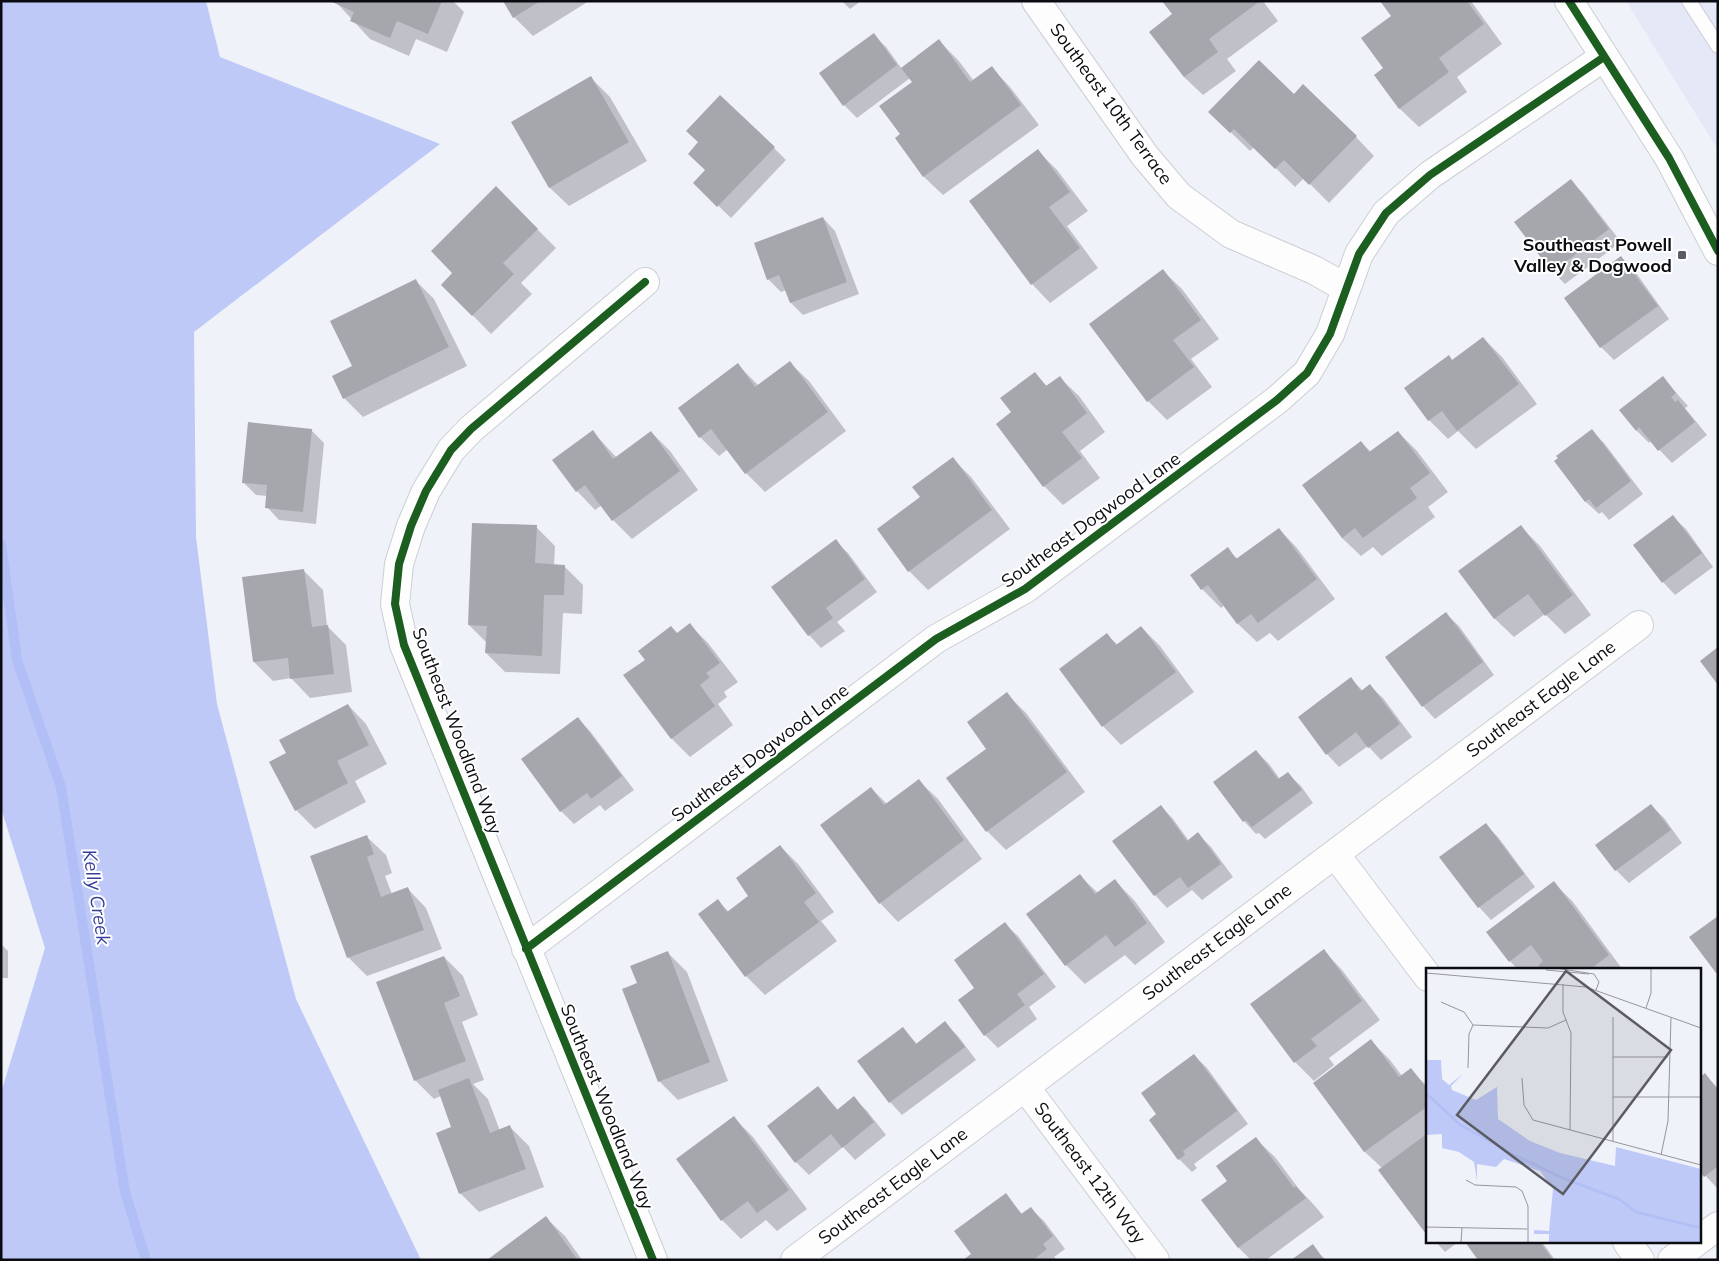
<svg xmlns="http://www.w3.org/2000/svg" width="1719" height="1261" font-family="Mulish,sans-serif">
<rect width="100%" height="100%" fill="#f0f2fa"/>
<!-- built -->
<path fill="#e4e8f7" d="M 1626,1 L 1718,1 L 1718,150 Z"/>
<!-- forest -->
<path fill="#bec9f7" d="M 1,1 L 206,1 L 220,57 L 440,144 L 194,332 L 196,537 L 217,704 L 296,999 L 421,1260 L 1,1260 L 1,1093 L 45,948 L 1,808 Z"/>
<!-- shadow -->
<path fill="#0003" d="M 335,1 L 453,1 L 464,12 L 447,52 L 416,39 L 409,56 L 370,39 Z
M 504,1 L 589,1 L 533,36 L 514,17 Z
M 842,1 L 861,1 L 850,9 Z
M 1164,1 L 1263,1 L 1278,21 L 1227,59 L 1236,71 L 1203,95 L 1184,77 L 1151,32 L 1174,15 Z
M 1381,1 L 1471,1 L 1502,44 L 1457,77 L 1467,92 L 1419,127 L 1400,109 L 1375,75 L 1385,68 L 1393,16 Z
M 874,35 L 886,47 L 902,69 L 939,41 L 958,60 L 974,81 L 992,68 L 1010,87 L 1039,125 L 943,195 L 924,177 L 896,139 L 902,134 L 913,83 L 910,78 L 857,118 L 844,105 Z
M 591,78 L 610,97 L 647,161 L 569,206 L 550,188 L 513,123 Z
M 1294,95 L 1356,137 L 1374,156 L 1329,203 L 1304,178 L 1295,187 L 1254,147 L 1250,151 L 1210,112 Z
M 774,148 L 786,160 L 731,218 L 695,183 Z
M 1038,151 L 1057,170 L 1088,211 L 1067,226 L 1098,268 L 1050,303 L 1032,284 Z
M 1571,181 L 1583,193 L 1621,242 L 1565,284 L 1553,272 L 1516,222 Z
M 496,188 L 556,248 L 521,283 L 532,294 L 491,334 L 443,285 L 454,273 Z
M 823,218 L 835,231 L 859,294 L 803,315 L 791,303 L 786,290 L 781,292 L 768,279 Z
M 1621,258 L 1634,270 L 1669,319 L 1614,360 L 1601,347 Z
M 1163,271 L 1182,289 L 1219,339 L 1191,359 L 1212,387 L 1167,420 L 1148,401 L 1091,324 Z
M 415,280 L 434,299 L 467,366 L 363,417 L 344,398 L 333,376 L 354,366 Z
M 1483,338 L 1502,357 L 1537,404 L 1476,449 L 1458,431 L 1448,439 L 1429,420 L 1406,389 L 1453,361 Z
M 790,363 L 809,381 L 846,431 L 765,492 L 746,473 L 728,449 L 719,456 L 700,437 L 738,365 L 759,386 Z
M 1035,374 L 1048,387 L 1060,378 L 1079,396 L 1105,432 L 1080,451 L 1100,478 L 1063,505 L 1044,486 L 997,424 L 1013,412 Z
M 1662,377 L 1688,406 L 1685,408 L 1707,435 L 1672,463 L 1651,441 L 1649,443 L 1636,430 Z
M 311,430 L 324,443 L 316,524 L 279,520 L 267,507 L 268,496 L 256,495 L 243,482 Z
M 1592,431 L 1604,443 L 1643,494 L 1609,520 L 1602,512 L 1599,514 L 1586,502 L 1556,461 Z
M 593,432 L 617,458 L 651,432 L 670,451 L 698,490 L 632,539 L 613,520 L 602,505 L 595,510 L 577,491 Z
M 1398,432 L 1417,451 L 1448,492 L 1428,507 L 1435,517 L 1382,556 L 1373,547 L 1361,556 L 1342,538 L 1361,442 L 1371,452 Z
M 952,458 L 971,477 L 1010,529 L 928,590 L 909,571 L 922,497 Z
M 1673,517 L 1686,529 L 1713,567 L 1675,595 L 1663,582 Z
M 536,527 L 555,546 L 554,566 L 564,566 L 583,585 L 582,614 L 563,613 L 560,674 L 505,672 L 486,653 L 487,643 L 469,625 Z
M 1521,527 L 1540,546 L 1591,615 L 1565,634 L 1545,614 L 1514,637 L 1495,619 L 1460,571 Z
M 1279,529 L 1297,548 L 1335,599 L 1278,641 L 1270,633 L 1257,642 L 1238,624 L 1224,605 L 1221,608 L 1202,589 L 1227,549 L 1238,559 Z
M 835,541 L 848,553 L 877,592 L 837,622 L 845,631 L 821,648 L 809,635 Z
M 304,571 L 323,590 L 327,626 L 346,645 L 352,692 L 310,698 L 291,678 L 273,681 L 254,662 Z
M 1446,614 L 1459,626 L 1494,675 L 1435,719 L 1423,706 Z
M 690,625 L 708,643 L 738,682 L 724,692 L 727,697 L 718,704 L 733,725 L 690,757 L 671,738 L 677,634 Z
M 1141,627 L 1160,646 L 1194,692 L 1121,745 L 1103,726 L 1107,635 L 1118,645 Z
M 1351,679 L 1363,691 L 1370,686 L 1383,698 L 1412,737 L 1381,760 L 1368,746 L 1339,767 L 1327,754 Z
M 1007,694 L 1026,713 L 1085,792 L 1006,850 L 987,831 L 988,749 Z
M 348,705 L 366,724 L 387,764 L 355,781 L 366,802 L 315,829 L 296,810 L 288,753 Z
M 578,719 L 590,731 L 634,790 L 605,811 L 600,805 L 574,824 L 561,811 L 523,759 Z
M 1256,751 L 1269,764 L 1280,779 L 1288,774 L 1301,786 L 1313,803 L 1265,839 L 1259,833 L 1256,834 L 1244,821 Z
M 919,781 L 938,799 L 982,859 L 898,922 L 880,903 L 871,788 L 887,804 Z
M 1651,805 L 1664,818 L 1682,843 L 1629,883 L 1616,870 Z
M 1161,806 L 1173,819 L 1189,841 L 1198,834 L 1211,847 L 1233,877 L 1202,900 L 1192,890 L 1167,908 L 1155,895 Z
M 1486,825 L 1498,837 L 1535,887 L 1491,920 L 1479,907 Z
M 367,837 L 386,855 L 392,873 L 385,876 L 392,894 L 408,889 L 426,908 L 442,949 L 367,976 L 348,957 Z
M 780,846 L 799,865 L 834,912 L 821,921 L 837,941 L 765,995 L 746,976 L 718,901 L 729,912 L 750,896 Z
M 1080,876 L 1098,893 L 1115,881 L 1134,900 L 1165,942 L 1135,965 L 1125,955 L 1085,984 L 1066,965 L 1028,914 Z
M 1554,883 L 1573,902 L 1623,970 L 1518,970 L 1510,961 Z
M 1005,924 L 1018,936 L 1056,987 L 1029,1007 L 1037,1019 L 998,1048 L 985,1035 L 976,988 Z
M 1,944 L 8,951 L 8,978 L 1,978 Z
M 1324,951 L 1342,970 L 1380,1020 L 1329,1058 L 1334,1065 L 1314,1081 L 1295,1062 Z
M 668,953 L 687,972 L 728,1081 L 678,1100 L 659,1081 L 639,983 Z
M 444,957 L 463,976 L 478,1015 L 462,1022 L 484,1080 L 473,1084 L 488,1099 L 500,1131 L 510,1127 L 529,1146 L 544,1187 L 479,1212 L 460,1193 L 453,1128 L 441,1096 L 434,1099 L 415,1080 Z
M 945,1023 L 958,1036 L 976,1060 L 902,1115 L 890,1102 L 903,1029 L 917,1044 Z
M 1371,1041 L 1390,1060 L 1402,1076 L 1411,1070 L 1428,1087 L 1428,1234 L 1380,1170 L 1382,1168 L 1365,1152 L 1315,1083 Z
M 1194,1055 L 1207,1068 L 1248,1124 L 1194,1164 L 1197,1168 L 1192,1172 L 1179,1159 L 1150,1120 L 1158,1115 Z
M 1700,1075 L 1702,1077 L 1705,1075 L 1718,1088 L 1718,1189 L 1700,1170 Z
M 818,1087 L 839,1111 L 854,1098 L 867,1111 L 886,1135 L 855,1160 L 843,1147 L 809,1175 L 796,1162 Z
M 734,1118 L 753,1137 L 807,1209 L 777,1231 L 766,1220 L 741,1239 L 722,1220 Z
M 1256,1139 L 1275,1157 L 1299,1189 L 1315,1206 L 1324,1217 L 1266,1260 L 1251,1260 L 1238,1247 L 1229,1181 Z
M 1006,1195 L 1023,1215 L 1031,1209 L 1044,1221 L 1065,1249 L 1054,1257 L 1057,1260 L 965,1260 L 972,1254 Z
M 546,1218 L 565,1236 L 582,1260 L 489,1260 Z
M 1436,1242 L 1458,1242 L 1445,1252 Z
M 1466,1242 L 1542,1242 L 1555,1260 L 1479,1260 Z
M 1312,1246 L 1326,1260 L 1293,1260 Z"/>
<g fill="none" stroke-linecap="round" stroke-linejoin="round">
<!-- stream -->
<path stroke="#b2bef6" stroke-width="10" d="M 1,544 L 17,660 L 61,787 L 125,1192 L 146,1260"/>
</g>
<!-- building -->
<path fill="#a5a7ac" d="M 330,1 L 442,1 L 428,34 L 397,21 L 390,38 L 350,21 L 354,12 Z
M 503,1 L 540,1 L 513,18 Z
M 1162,1 L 1260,1 L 1209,39 L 1218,52 L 1184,77 L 1149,32 L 1172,14 Z
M 1380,1 L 1467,1 L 1484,24 L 1439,58 L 1449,72 L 1399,109 L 1374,75 L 1383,68 L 1361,38 L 1391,16 Z
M 874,33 L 897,65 L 843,106 L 819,73 Z
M 939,39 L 970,82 L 992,66 L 1021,105 L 923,177 L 895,138 L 900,134 L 879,106 L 912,82 L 901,68 Z
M 1259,60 L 1294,94 L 1303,84 L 1357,136 L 1309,185 L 1284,160 L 1275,169 L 1234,129 L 1230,133 L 1208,112 Z
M 591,76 L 629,142 L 549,188 L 511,122 Z
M 720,95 L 775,147 L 717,207 L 693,183 L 705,170 L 688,154 L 698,142 L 686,131 Z
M 1038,149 L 1070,192 L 1049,207 L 1080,248 L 1031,285 L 969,201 Z
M 1571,179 L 1609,229 L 1552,272 L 1514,222 Z
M 496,186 L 538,229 L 503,263 L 514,274 L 472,316 L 441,285 L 452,273 L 431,251 Z
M 823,217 L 847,282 L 790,303 L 779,275 L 767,280 L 754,243 Z
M 1621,256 L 1658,306 L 1600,348 L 1564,298 Z
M 1163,269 L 1201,320 L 1173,340 L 1194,367 L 1147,402 L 1089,324 Z
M 416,279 L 449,347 L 343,399 L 332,376 L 352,366 L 330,321 Z
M 1483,337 L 1519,384 L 1457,431 L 1442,411 L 1428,421 L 1404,388 L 1449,355 L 1452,360 Z
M 790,361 L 828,412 L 745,474 L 711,429 L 699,438 L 678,408 L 738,363 L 755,387 Z
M 1035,372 L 1046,386 L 1060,376 L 1087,413 L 1062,432 L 1082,458 L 1043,487 L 996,424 L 1011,412 L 1000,398 Z
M 1663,376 L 1676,393 L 1671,397 L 1675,402 L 1678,400 L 1695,422 L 1658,451 L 1639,427 L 1636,431 L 1619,410 Z
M 248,422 L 312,429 L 303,512 L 265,508 L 267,485 L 242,483 Z
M 1592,429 L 1631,481 L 1596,508 L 1589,499 L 1585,502 L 1554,461 L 1558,458 L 1556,456 Z
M 593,430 L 613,459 L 651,431 L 680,471 L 612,521 L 585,485 L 576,492 L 552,460 Z
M 1398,431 L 1430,473 L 1410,488 L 1417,498 L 1363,538 L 1355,528 L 1342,538 L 1302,485 L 1361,441 L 1369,452 Z
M 953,457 L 992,510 L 908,572 L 877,529 L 920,497 L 912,487 Z
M 1673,515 L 1702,553 L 1662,583 L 1633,545 Z
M 472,523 L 537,525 L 535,563 L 565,565 L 564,595 L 544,595 L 542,656 L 485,653 L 487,626 L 468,625 Z
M 1521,525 L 1573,595 L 1545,616 L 1528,594 L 1494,619 L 1458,571 Z
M 1279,528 L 1317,579 L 1258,623 L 1251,614 L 1237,624 L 1208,585 L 1201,590 L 1190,575 L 1228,547 L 1236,559 Z
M 836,539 L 865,579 L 826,608 L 833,618 L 808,636 L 771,587 Z
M 304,569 L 312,627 L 328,625 L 334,674 L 290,679 L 288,658 L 253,662 L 242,577 Z
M 1446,612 L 1483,662 L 1422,707 L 1385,657 Z
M 690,623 L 720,663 L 706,673 L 710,677 L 700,685 L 715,706 L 671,739 L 623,675 L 645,660 L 638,651 L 671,626 L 677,633 Z
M 1141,626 L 1176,672 L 1102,727 L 1059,669 L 1107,633 L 1116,645 Z
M 1718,647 L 1718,685 L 1700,661 Z
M 1351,677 L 1361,691 L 1370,684 L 1400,724 L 1368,748 L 1356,732 L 1326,755 L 1298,717 Z
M 1007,692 L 1067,772 L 986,832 L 946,778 L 986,749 L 967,722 Z
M 348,704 L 369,745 L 337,761 L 348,783 L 295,811 L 269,762 L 286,753 L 279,740 Z
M 578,717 L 622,776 L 591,799 L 587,793 L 560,812 L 521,759 Z
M 1256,750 L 1278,779 L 1288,772 L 1302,790 L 1252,827 L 1246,820 L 1243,822 L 1213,782 Z
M 919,779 L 964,840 L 879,904 L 820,825 L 871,787 L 884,805 Z
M 1651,804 L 1671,830 L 1615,871 L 1595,845 Z
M 1161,805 L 1187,841 L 1198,832 L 1221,864 L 1188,888 L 1180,877 L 1154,896 L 1112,841 Z
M 1486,823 L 1524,874 L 1478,908 L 1439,857 Z
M 367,835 L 374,854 L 367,857 L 381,897 L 408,887 L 424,930 L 347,958 L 310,856 Z
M 780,845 L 816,893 L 804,902 L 819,922 L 745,977 L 698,914 L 718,899 L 727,912 L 748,896 L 736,878 Z
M 1080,874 L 1095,894 L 1115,879 L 1147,923 L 1115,947 L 1106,935 L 1065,966 L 1026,914 Z
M 1554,881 L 1609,955 L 1589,970 L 1541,970 L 1538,966 L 1543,961 L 1531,945 L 1509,962 L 1486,932 Z
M 1718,916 L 1718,971 L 1716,973 L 1689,937 Z
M 1005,922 L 1044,974 L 1017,994 L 1025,1005 L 984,1036 L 958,1000 L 974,988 L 954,960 Z
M 1324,949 L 1362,1001 L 1311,1039 L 1317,1046 L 1294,1063 L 1250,1004 Z
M 668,951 L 710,1062 L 658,1082 L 622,989 L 637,983 L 630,966 Z
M 444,956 L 460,996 L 444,1003 L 466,1061 L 414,1081 L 376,982 Z
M 945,1021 L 965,1047 L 889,1103 L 857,1061 L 903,1027 L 916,1044 Z
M 1371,1039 L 1399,1077 L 1411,1068 L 1428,1090 L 1428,1106 L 1364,1152 L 1313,1083 Z
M 1194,1054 L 1237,1111 L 1183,1151 L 1185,1155 L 1178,1160 L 1149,1120 L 1156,1114 L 1141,1093 Z
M 1705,1073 L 1718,1090 L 1718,1166 L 1704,1177 L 1700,1172 L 1700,1077 Z
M 469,1078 L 490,1133 L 510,1125 L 526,1169 L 459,1194 L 436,1133 L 451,1127 L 438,1090 Z
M 818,1086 L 837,1110 L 854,1096 L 874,1122 L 842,1148 L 831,1134 L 795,1163 L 767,1126 Z
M 734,1116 L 789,1190 L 757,1213 L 748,1201 L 721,1221 L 676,1159 Z
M 1428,1133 L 1428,1232 L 1426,1234 L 1378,1170 Z
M 1256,1137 L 1294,1188 L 1296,1186 L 1306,1198 L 1238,1248 L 1201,1200 L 1227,1181 L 1216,1166 Z
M 1006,1193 L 1021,1214 L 1031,1207 L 1053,1236 L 1043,1244 L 1047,1249 L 1033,1260 L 963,1260 L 971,1254 L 954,1231 Z
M 546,1216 L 577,1259 L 487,1260 Z
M 1465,1242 L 1540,1242 L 1553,1260 L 1478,1260 Z
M 1313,1244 L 1324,1260 L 1291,1260 Z"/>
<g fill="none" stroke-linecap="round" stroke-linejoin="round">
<defs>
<path id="service" d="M 1689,1 L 1718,46"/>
<path id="minor" d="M 1036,1 L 1145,156 L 1179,196 L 1231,234 L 1314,270 L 1346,288
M 645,282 L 471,429 L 451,450 L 426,491 L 411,526 L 399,564 L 395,604 L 404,645 L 653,1260
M 1335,854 L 1428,977
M 526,949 L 936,639 L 1025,589 L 1277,400 L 1307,373 L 1330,334 L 1359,254 L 1386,213 L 1430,175 L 1604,57
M 1025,1087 L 1155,1260
M 1700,1239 L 1718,1226
M 1627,1242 L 1640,1260
M 795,1260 L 1639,625
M 1672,1260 L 1696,1242"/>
<path id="secondary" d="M 1569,1 L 1669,158 L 1718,251"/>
</defs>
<!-- service casing -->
<use href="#service" stroke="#ccced4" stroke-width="16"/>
<!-- minor casing -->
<use href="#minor" stroke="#ccced4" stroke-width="30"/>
<!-- secondary casing -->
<use href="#secondary" stroke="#ccced4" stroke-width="30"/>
<!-- service -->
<use href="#service" stroke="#fdfdfe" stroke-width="14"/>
<!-- minor -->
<use href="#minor" stroke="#fdfdfe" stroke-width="28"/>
<!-- secondary -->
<use href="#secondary" stroke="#fdfdfe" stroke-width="28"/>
<defs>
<path id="cycleway" d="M 1569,1 L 1669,158 L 1718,251
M 645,282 L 471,429 L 451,450 L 426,491 L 411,526 L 399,564 L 395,604 L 404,645 L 653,1260
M 526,949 L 936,639 L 1025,589 L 1277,400 L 1307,373 L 1330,334 L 1359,254 L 1386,213 L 1430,175 L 1604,57"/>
</defs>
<!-- cycleway casing -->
<use href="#cycleway" stroke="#fff" stroke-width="11"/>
<!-- cycleway -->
<use href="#cycleway" stroke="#1b5e20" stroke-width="8"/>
</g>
<!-- markers -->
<rect fill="#5b5c63" stroke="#fff" stroke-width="2" x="1677" y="250" width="10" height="10" rx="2.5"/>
<g text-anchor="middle" stroke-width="4" stroke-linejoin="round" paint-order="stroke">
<!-- street labels -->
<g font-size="18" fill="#0b0c11" stroke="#fff">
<text transform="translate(1111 104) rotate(54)" y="6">Southeast 10th Terrace</text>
<text transform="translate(1091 520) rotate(-36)" y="6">Southeast Dogwood Lane</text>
<text transform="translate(1541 699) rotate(-37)" y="6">Southeast Eagle Lane</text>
<text transform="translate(457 731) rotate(69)" y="6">Southeast Woodland Way</text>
<text transform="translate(760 753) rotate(-37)" y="6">Southeast Dogwood Lane</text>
<text transform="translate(1217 942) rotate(-37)" y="6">Southeast Eagle Lane</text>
<text transform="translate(607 1107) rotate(68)" y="6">Southeast Woodland Way</text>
<text transform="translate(1090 1173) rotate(53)" y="6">Southeast 12th Way</text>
<text transform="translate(893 1186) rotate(-37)" y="6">Southeast Eagle Lane</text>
</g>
<!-- poi labels -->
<g font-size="18" font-weight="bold" fill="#0b0c11" stroke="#fff" text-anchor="end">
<text x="1672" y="251">Southeast Powell<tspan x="1672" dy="21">Valley &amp; Dogwood</tspan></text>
</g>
<!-- water labels -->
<g font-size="19" font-style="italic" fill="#363f97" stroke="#fff">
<text transform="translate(97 897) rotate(81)" y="7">Kelly Creek</text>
</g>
</g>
<!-- overview -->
<g transform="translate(1426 968)">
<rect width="275" height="275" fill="#f0f2fa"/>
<path d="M 0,92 L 15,92 L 16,111 L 23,117 L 37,106 L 25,118 L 26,122 L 50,132 L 71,119 L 72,151 L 104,173 L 134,185 L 189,198 L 190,179 L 275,201 L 275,275 L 123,275 L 123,266 L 108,266 L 108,262 L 123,263 L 127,221 L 114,203 L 78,191 L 70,199 L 51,196 L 51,213 L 48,194 L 33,184 L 16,180 L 16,166 L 0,167 Z" fill="#bec9f7"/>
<path fill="none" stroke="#b2bef6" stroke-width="2.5" d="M 0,125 L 33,156 L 88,187 L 139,211 L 193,231 L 210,244 L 275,260"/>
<path fill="none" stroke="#94969d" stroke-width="1" d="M 129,0 L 168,6 L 173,14 L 170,22M 120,2 L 163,6M 0,5 L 160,19 L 275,60M 137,16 L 137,44 L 145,65 L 144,162M 15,34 L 38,44 L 47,57 L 122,60 L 140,52M 220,40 L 225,25 L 225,0M 187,89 L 242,89M 42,100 L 43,66 L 47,57M 96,110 L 98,137 L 107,152 L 275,197M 187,129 L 275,129M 187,174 L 187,49M 235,187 L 242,153 L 245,49M 40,212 L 49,217 L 90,219 L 96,223 L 102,238 L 102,275M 0,259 L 101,261M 35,275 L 36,260"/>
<path fill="#5b5c63" fill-opacity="0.15" stroke="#5b5c63" stroke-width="2.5" d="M 140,3 L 245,82 L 137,226 L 31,147 Z"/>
<rect width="275" height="275" fill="none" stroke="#0b0c11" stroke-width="2.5"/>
</g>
<!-- border -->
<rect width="1719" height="1261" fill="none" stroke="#0b0c11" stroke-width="5"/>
</svg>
